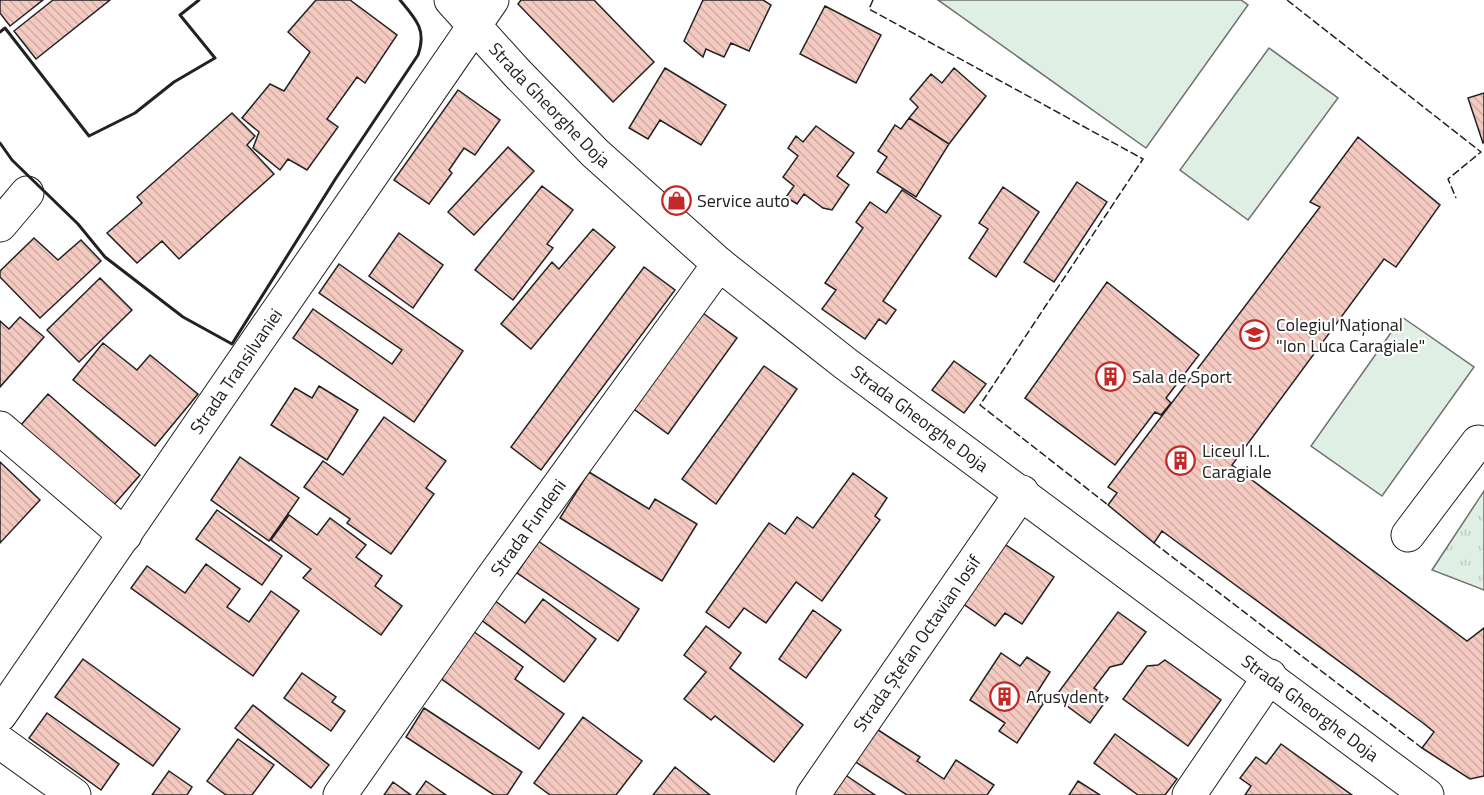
<svg xmlns="http://www.w3.org/2000/svg" width="1484" height="795" font-family="'Titillium Web',sans-serif">
<defs>
<pattern id="park-tufts" width="24" height="20" patternUnits="userSpaceOnUse" patternTransform="scale(1.5)"><rect width="24" height="20" fill="#e0efe3"/><path d="M3 7l-1-3M5 7V3M7 7l1-3M15 17l-1-3M17 17v-4M19 17l1-3" fill="none" stroke="#c0cdc2"/></pattern>
<pattern id="building-back-hatch" width="6" height="6" patternUnits="userSpaceOnUse" patternTransform="scale(1.5)"><rect width="6" height="6" fill="#f3c9c0"/><path d="M-1 5l2 2M0 0l6 6M5-1l2 2" fill="none" stroke="#d0aca5"/></pattern>
</defs>
<rect width="100%" height="100%" fill="#fff"/>
<!-- green -->
<path fill="#e0efe3" stroke="#6f6f6f" stroke-width="1.5" d="M 938,0 L 1241,0 L 1248,5 L 1146,148 Z
M 1269,48 L 1338,98 L 1248,220 L 1180,170 Z
M 1402,317 L 1474,367 L 1382,496 L 1311,446 Z"/>
<!-- park -->
<path fill="url(#park-tufts)" stroke="#6f6f6f" stroke-width="1.5" d="M 1484,491 L 1484,590 L 1432,570 Z"/>
<!-- building -->
<path fill="url(#building-back-hatch)" stroke="#222" stroke-width="1.5" d="M 0,0 L 43,0 L 10,26 L 0,13 Z
M 53,0 L 110,0 L 36,59 L 14,31 Z
M 316,0 L 350,0 L 397,35 L 365,83 L 357,77 L 327,119 L 338,127 L 307,170 L 288,159 L 280,170 L 253,148 L 259,132 L 242,118 L 270,84 L 284,91 L 310,52 L 288,32 Z
M 521,0 L 594,0 L 654,62 L 613,102 L 518,4 Z
M 703,0 L 763,0 L 771,5 L 749,51 L 731,43 L 724,57 L 706,49 L 703,57 L 684,41 Z
M 825,6 L 881,35 L 856,83 L 800,54 Z
M 665,68 L 726,105 L 701,145 L 660,120 L 648,139 L 629,128 Z
M 954,68 L 986,96 L 949,144 L 909,118 L 918,107 L 910,99 L 931,74 L 942,83 Z
M 458,90 L 500,120 L 475,155 L 464,148 L 449,170 L 452,173 L 429,204 L 394,180 Z
M 1484,93 L 1484,142 L 1483,143 L 1468,98 Z
M 232,113 L 255,136 L 247,145 L 274,174 L 179,259 L 162,241 L 137,263 L 107,233 L 142,203 L 137,197 Z
M 909,118 L 949,144 L 916,197 L 877,172 L 887,157 L 878,151 L 895,125 L 901,129 Z
M 816,126 L 854,153 L 837,176 L 849,185 L 832,210 L 823,208 L 804,194 L 797,204 L 786,197 L 794,186 L 783,177 L 798,156 L 788,148 L 796,136 L 803,142 Z
M 1358,137 L 1440,205 L 1396,267 L 1384,259 L 1232,465 L 1467,641 L 1484,628 L 1484,776 L 1470,779 L 1422,748 L 1434,732 L 1423,723 L 1162,531 L 1154,543 L 1108,505 L 1117,493 L 1108,487 L 1320,207 L 1310,202 Z
M 508,147 L 534,171 L 474,235 L 448,212 Z
M 1077,182 L 1107,202 L 1054,282 L 1024,262 Z
M 542,186 L 573,210 L 547,244 L 553,248 L 513,300 L 475,270 Z
M 1003,187 L 1039,212 L 996,277 L 969,258 L 988,229 L 979,223 Z
M 902,190 L 941,216 L 883,301 L 896,310 L 886,324 L 879,319 L 865,339 L 822,309 L 836,290 L 825,283 L 863,228 L 856,222 L 870,202 L 886,213 Z
M 593,229 L 615,247 L 531,349 L 501,324 L 552,262 L 559,269 Z
M 399,233 L 443,265 L 413,308 L 369,276 Z
M 34,238 L 58,260 L 81,240 L 101,261 L 40,318 L 0,277 L 0,271 Z
M 339,264 L 463,351 L 414,422 L 293,338 L 313,309 L 392,364 L 402,350 L 319,293 Z
M 644,267 L 675,290 L 541,470 L 511,447 Z
M 100,278 L 132,310 L 79,362 L 47,330 Z
M 1107,282 L 1199,355 L 1166,398 L 1171,403 L 1161,415 L 1155,412 L 1115,465 L 1025,398 Z
M 700,311 L 737,338 L 668,434 L 631,407 Z
M 20,317 L 44,337 L 0,387 L 0,321 L 9,329 Z
M 103,343 L 137,370 L 150,355 L 198,394 L 155,446 L 73,380 Z
M 954,361 L 986,384 L 964,413 L 932,390 Z
M 764,366 L 797,389 L 716,504 L 682,479 Z
M 319,386 L 358,410 L 327,460 L 271,425 L 295,388 L 312,398 Z
M 48,394 L 140,475 L 112,507 L 20,426 Z
M 384,417 L 446,461 L 426,488 L 434,494 L 391,554 L 347,523 L 350,519 L 304,487 L 323,461 L 343,475 Z
M 240,457 L 299,498 L 269,541 L 211,500 Z
M 0,462 L 40,500 L 0,543 Z
M 589,472 L 649,509 L 655,499 L 697,524 L 662,581 L 560,518 Z
M 853,473 L 887,498 L 875,516 L 880,520 L 822,601 L 796,582 L 766,623 L 744,608 L 729,628 L 706,612 L 769,523 L 785,534 L 797,517 L 813,528 Z
M 217,510 L 282,556 L 262,585 L 196,539 Z
M 289,515 L 317,535 L 330,518 L 366,545 L 356,557 L 382,576 L 375,586 L 402,606 L 381,635 L 303,578 L 311,569 L 271,540 Z
M 538,541 L 639,609 L 618,641 L 517,573 Z
M 1003,543 L 1054,577 L 1022,624 L 1005,613 L 995,626 L 962,603 Z
M 206,564 L 240,589 L 227,607 L 249,622 L 271,591 L 299,611 L 253,676 L 131,588 L 147,566 L 185,593 Z
M 543,599 L 596,639 L 564,682 L 480,619 L 494,600 L 525,623 Z
M 813,610 L 841,630 L 806,678 L 779,659 Z
M 1118,612 L 1146,632 L 1122,664 L 1110,667 L 1094,688 L 1108,698 L 1090,723 L 1055,697 Z
M 706,626 L 741,653 L 730,668 L 803,725 L 774,762 L 715,716 L 711,720 L 684,699 L 706,672 L 684,655 Z
M 470,629 L 523,667 L 515,679 L 564,714 L 539,749 L 436,675 Z
M 1001,653 L 1020,666 L 1027,657 L 1050,672 L 1036,694 L 1043,704 L 1017,743 L 999,731 L 1005,723 L 970,700 Z
M 83,659 L 180,729 L 153,766 L 55,697 Z
M 1165,660 L 1221,700 L 1188,746 L 1123,699 L 1147,666 L 1158,665 Z
M 302,673 L 336,697 L 332,702 L 345,711 L 331,731 L 284,698 Z
M 253,705 L 329,765 L 311,788 L 235,728 Z
M 424,708 L 522,772 L 507,795 L 494,795 L 406,737 Z
M 47,713 L 119,764 L 101,790 L 29,738 Z
M 583,717 L 642,761 L 616,795 L 550,795 L 534,783 Z
M 875,728 L 920,757 L 917,761 L 944,779 L 956,760 L 994,785 L 987,795 L 907,795 L 854,761 Z
M 1115,734 L 1177,779 L 1165,795 L 1138,795 L 1094,763 Z
M 238,739 L 274,765 L 252,795 L 226,795 L 207,781 Z
M 1281,744 L 1352,795 L 1245,795 L 1251,786 L 1240,778 L 1256,757 L 1266,764 Z
M 675,767 L 710,795 L 653,795 Z
M 169,771 L 192,787 L 187,795 L 152,795 Z
M 844,774 L 875,795 L 830,795 Z
M 426,781 L 446,795 L 416,795 Z
M 1078,781 L 1100,795 L 1069,795 Z
M 393,782 L 411,795 L 384,795 Z"/>
<g fill="none" stroke-linecap="round" stroke-linejoin="round">
<defs>
<g id="minor">
<path d="M 0,225 L 27,193"/>
<path d="M 0,428 L 125,535"/>
<path d="M 1408,535 L 1478,442 L 1484,445"/>
<path d="M 0,742 L 74,795"/>
<path id="s1" d="M 340,795 L 490,581 L 719,264"/>
<path id="s2" d="M 813,795 L 1022,492"/>
<path d="M 1189,795 L 1270,676"/>
</g>
<g id="major">
<path id="s3" d="M 451,0 L 517,73 L 595,153 L 719,264 L 846,364 L 1427,795"/>
<path id="s4" d="M 0,715 L 492,0"/>
</g>
</defs>
<!-- minor casing -->
<use href="#minor" stroke="#222" stroke-width="35"/>
<!-- major casing -->
<use href="#major" stroke="#222" stroke-width="35"/>
<!-- minor -->
<use href="#minor" stroke="#fff" stroke-width="33"/>
<!-- major -->
<use href="#major" stroke="#fff" stroke-width="33"/>
<!-- fence -->
<path stroke="#222" stroke-width="1.5" stroke-dasharray="8 3" stroke-linecap="butt" d="M 873,0 L 869,9 L 1143,159 L 980,405 L 1108,505
M 1287,0 L 1481,152 L 1448,179 L 1456,198
M 1154,543 L 1422,748"/>
<!-- wall -->
<path stroke="#222" stroke-width="3" d="M 0,32 L 5,28 L 89,136 L 135,113 L 174,82 L 215,58 L 180,15 L 199,0
M 0,143 L 12,160 L 78,224 L 105,257 L 183,317 L 232,344 L 336,178 L 418,55 C 427,30 416,19 400,0"/>
</g>
<!-- icons -->
<defs>
<symbol id="shop-ring" viewBox="-11 -11 22 22"><circle r="9.5" fill="#fff" stroke="#c62828" stroke-width="1.5"/><path d="M-5-2.5h2.3a2.7 3.5 0 0 1 5.4 0H5L5.5 6h-11ZM-1.5-2.5h3a1.5 2.3 0 0 0-3 0Z" fill="#c62828"/></symbol>
<symbol id="school-ring" viewBox="-11 -11 22 22"><circle r="9.5" fill="#fff" stroke="#c62828" stroke-width="1.5"/><path d="M0-5L7-2L0 1L-7-2ZM-4 1L0 2.5L4 1V4Q0 6-4 4Z" fill="#c62828"/></symbol>
<symbol id="building-ring" viewBox="-11 -11 22 22"><circle r="9.5" fill="#fff" stroke="#c62828" stroke-width="1.5"/><path d="M-4-6H4V6H1V3H-1V6H-4ZM-2.5-4.3h1.7v1.8h-1.7ZM.8-4.3h1.7v1.8H.8ZM-2.5-1h1.7V.8h-1.7ZM.8-1h1.7V.8H.8Z" fill="#c62828"/></symbol>
</defs>
<g fill-rule="evenodd">
<use href="#shop-ring" x="660" y="184" width="33" height="33"/>
<use href="#school-ring" x="1238" y="318" width="33" height="33"/>
<use href="#building-ring" x="1094" y="360" width="33" height="33"/>
<use href="#building-ring" x="1164" y="444" width="33" height="33"/>
<use href="#building-ring" x="988" y="680" width="33" height="33"/>
</g>
<g text-anchor="middle" stroke-width="4.5" stroke-linejoin="round" paint-order="stroke">
<!-- street labels -->
<g font-size="18" fill="#222" stroke="#fff">
<text dy="6" stroke="none"><textPath href="#s3" startOffset="144">Strada Gheorghe Doja</textPath></text>
<text dy="6" stroke="none"><textPath href="#s4" startOffset="417">Strada Transilvaniei</textPath></text>
<text dy="6" stroke="none"><textPath href="#s3" startOffset="630">Strada Gheorghe Doja</textPath></text>
<text dy="6" stroke="none"><textPath href="#s1" startOffset="327">Strada Fundeni</textPath></text>
<text dy="6" stroke="none"><textPath href="#s2" startOffset="184">Strada Ștefan Octavian Iosif</textPath></text>
<text dy="6" stroke="none"><textPath href="#s3" startOffset="1116">Strada Gheorghe Doja</textPath></text>
</g>
<!-- poi labels -->
<g font-size="18" fill="#222" stroke="#fff" text-anchor="start">
<text x="697" y="207">Service auto</text>
<text x="1276" y="331">Colegiul Național<tspan x="1276" dy="21">"Ion Luca Caragiale"</tspan></text>
<text x="1132" y="383">Sala de Sport</text>
<text x="1202" y="457">Liceul I.L.<tspan x="1202" dy="21">Caragiale</tspan></text>
<text x="1026" y="703">Arusydent</text>
</g>
</g>
</svg>
